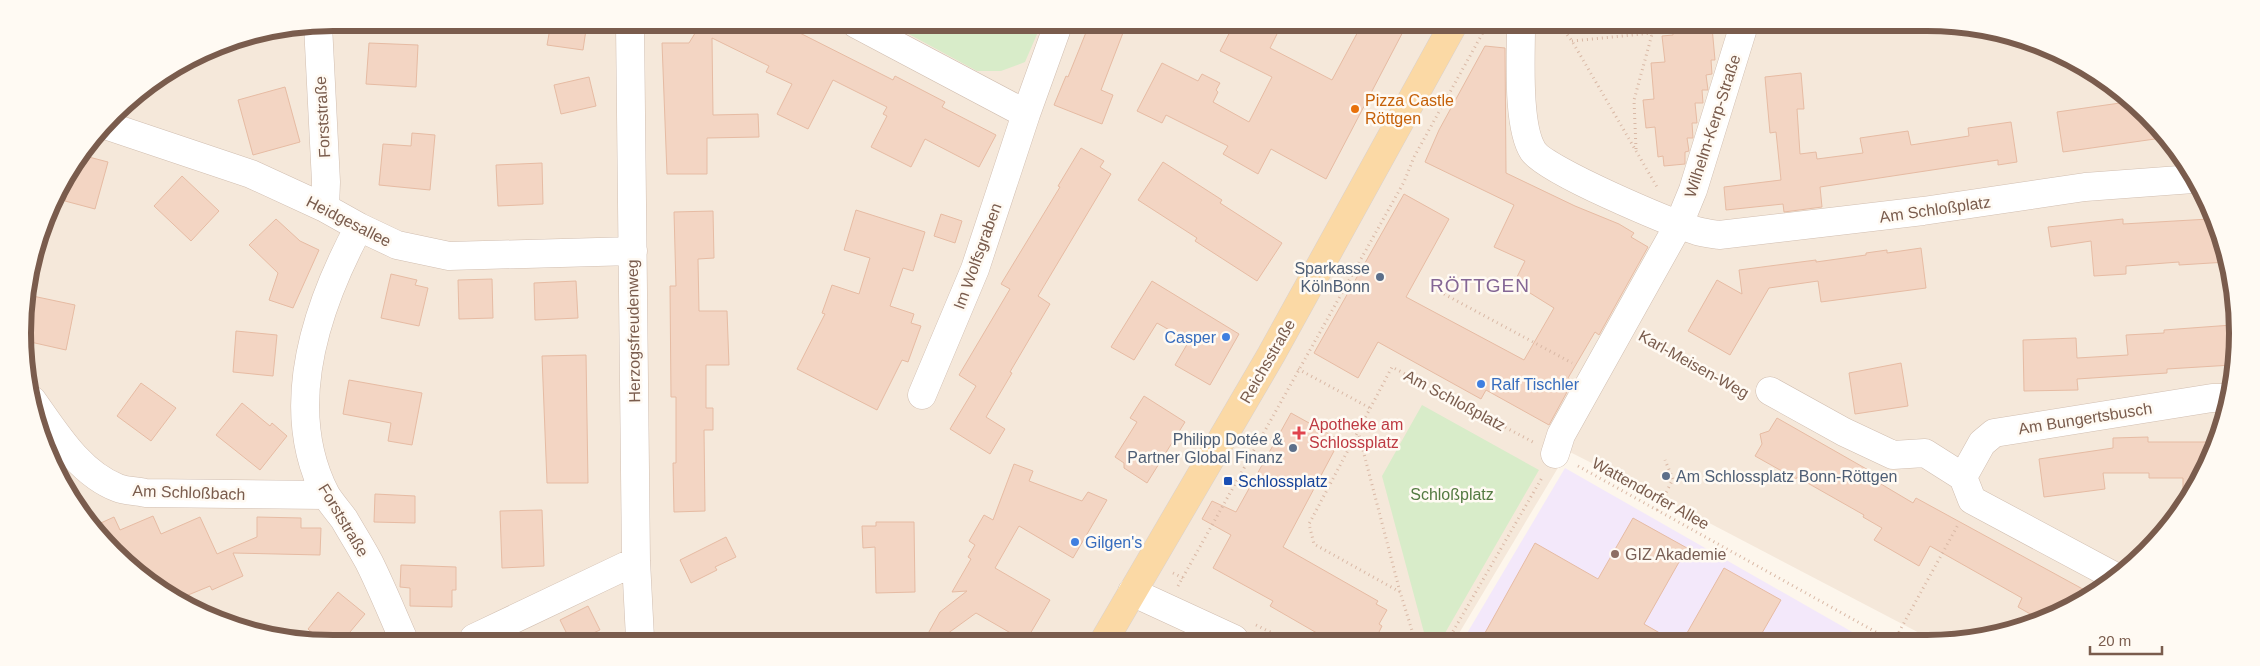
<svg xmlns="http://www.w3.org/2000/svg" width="2260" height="666" font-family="Helvetica,sans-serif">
<rect width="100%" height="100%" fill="#fdf6ec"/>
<!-- residential -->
<path fill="#f5e8da" d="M 333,23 L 1987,28 L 2099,75 L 2185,160 L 2231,272 L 2232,393 L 2205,471 L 2146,553 L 2064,612 L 1967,641 L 1929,641 L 1929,638 L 1694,515 L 1568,451 L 1455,640 L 273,638 L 178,602 L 86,522 L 33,414 L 23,312 L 55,195 L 128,100 L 214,46 Z"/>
<!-- education -->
<path fill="#f3e8fa" d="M 1565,468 L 1868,641 L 1463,640 Z"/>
<!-- green -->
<path fill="#d8ecc9" d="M 890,24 L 1041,25 L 1025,62 L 1001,71 L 977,71 Z
M 1422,405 L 1539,470 L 1441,640 L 1426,640 L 1382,476 Z"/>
<!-- building -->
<path fill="#f3d5c3" stroke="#e6bba3" d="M 551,23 L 587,23 L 583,50 L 547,45 Z
M 684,24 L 782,24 L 893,80 L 895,76 L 945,102 L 942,107 L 996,135 L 979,167 L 925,139 L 911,167 L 871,147 L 887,116 L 883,114 L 887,107 L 833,80 L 808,129 L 777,114 L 792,84 L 766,72 L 769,66 L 712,38 L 713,115 L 758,114 L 759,137 L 707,138 L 707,174 L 667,174 L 662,43 L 689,43 L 697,30 Z
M 1089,25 L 1126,25 L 1101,90 L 1113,95 L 1102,124 L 1054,105 L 1066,76 L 1068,77 Z
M 1233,26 L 1281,26 L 1270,48 L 1332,80 L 1361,26 L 1406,26 L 1326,179 L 1271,149 L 1258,174 L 1223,154 L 1228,146 L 1166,115 L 1162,123 L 1137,111 L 1162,63 L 1198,81 L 1202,74 L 1220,83 L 1216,90 L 1218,92 L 1213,102 L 1249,122 L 1272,77 L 1220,51 Z
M 1673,27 L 1712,27 L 1715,60 L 1711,60 L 1712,74 L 1706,75 L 1708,90 L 1702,90 L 1703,103 L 1695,103 L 1697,123 L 1692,123 L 1693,138 L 1687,138 L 1689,151 L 1685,152 L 1685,164 L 1664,166 L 1663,156 L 1658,157 L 1655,127 L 1646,128 L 1643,100 L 1654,99 L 1651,63 L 1665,62 L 1662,36 L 1673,35 Z
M 369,43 L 418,45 L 416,87 L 366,84 Z
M 1485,46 L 1505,48 L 1506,173 L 1575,206 L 1619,224 L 1634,233 L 1631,237 L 1648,247 L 1599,335 L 1595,332 L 1568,378 L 1573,381 L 1549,425 L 1486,390 L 1481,399 L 1378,342 L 1358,378 L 1314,353 L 1404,194 L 1449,219 L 1406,297 L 1524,360 L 1554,308 L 1514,283 L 1525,261 L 1494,247 L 1514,205 L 1425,162 L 1439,130 Z
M 1801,73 L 1804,109 L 1797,109 L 1800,154 L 1816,152 L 1817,159 L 1863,153 L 1860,138 L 1908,131 L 1911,145 L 1969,136 L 1968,128 L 2011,122 L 2017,162 L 1998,165 L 1998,160 L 1820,187 L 1822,207 L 1784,212 L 1783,204 L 1726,210 L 1724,187 L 1781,180 L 1776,132 L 1770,133 L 1765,77 Z
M 589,77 L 596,106 L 561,114 L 554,85 Z
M 285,87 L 300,142 L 253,155 L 238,100 Z
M 2127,102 L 2162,138 L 2063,152 L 2057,112 Z
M 412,133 L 435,135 L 430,190 L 379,185 L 383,144 L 411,146 Z
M 1081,148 L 1104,161 L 1100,167 L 1111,174 L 1038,296 L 1050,304 L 1010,372 L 1012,373 L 986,417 L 1005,429 L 990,454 L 950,429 L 976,386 L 959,375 L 1010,289 L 1001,284 L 1060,187 L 1058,186 Z
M 85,156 L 108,162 L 95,209 L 65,201 L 73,171 Z
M 1163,162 L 1222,200 L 1220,203 L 1282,243 L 1257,281 L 1195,241 L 1197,238 L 1138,200 Z
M 542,163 L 543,204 L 498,206 L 496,165 Z
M 182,176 L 219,211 L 191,241 L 154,206 Z
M 856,210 L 925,232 L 913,271 L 903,268 L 890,306 L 914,314 L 911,323 L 921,326 L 908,362 L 902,360 L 877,410 L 797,369 L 825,314 L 822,313 L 832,285 L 859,294 L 870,258 L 844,250 Z
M 713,211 L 714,258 L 698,259 L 699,311 L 727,311 L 729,365 L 706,365 L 706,408 L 713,408 L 713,430 L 704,430 L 705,511 L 674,512 L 673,463 L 676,463 L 676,397 L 671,397 L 670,286 L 676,286 L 674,212 Z
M 941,214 L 962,221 L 955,243 L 934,236 Z
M 276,219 L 300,241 L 319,250 L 293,308 L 269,300 L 278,273 L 249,245 Z
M 2123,219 L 2123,224 L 2209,219 L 2227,262 L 2179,265 L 2179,262 L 2126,266 L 2126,274 L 2094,276 L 2091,241 L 2051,247 L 2048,227 Z
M 1921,248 L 1926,288 L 1821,302 L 1818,281 L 1769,288 L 1730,355 L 1688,331 L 1717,280 L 1742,294 L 1739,270 L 1816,260 L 1816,262 L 1866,255 L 1866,253 L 1887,250 L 1887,253 Z
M 391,274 L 417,280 L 415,285 L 428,288 L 419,326 L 381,318 Z
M 492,279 L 493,318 L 459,319 L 458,280 Z
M 576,281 L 578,318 L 535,320 L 534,283 Z
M 1152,281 L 1239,334 L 1210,385 L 1175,365 L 1189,341 L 1157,323 L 1134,360 L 1111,347 Z
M 28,295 L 75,305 L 66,350 L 26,341 L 23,312 Z
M 2232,325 L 2232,365 L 2167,369 L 2167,373 L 2077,379 L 2078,390 L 2024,391 L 2023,340 L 2076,338 L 2077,358 L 2128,355 L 2126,335 L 2164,333 L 2164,330 Z
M 236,331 L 277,335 L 273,376 L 233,372 Z
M 586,355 L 588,483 L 547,483 L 542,356 Z
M 1901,363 L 1908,406 L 1855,414 L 1849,373 Z
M 349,380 L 422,393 L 412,445 L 388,441 L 391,423 L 343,414 Z
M 141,383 L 176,408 L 151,441 L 117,416 Z
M 1144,396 L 1185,422 L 1147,483 L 1124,468 L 1124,463 L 1115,457 L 1137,422 L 1130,418 Z
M 242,403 L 270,426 L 272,423 L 287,436 L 260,470 L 216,435 Z
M 1291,413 L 1338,439 L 1332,449 L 1334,451 L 1283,547 L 1378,601 L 1376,604 L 1387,610 L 1379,624 L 1382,626 L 1375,640 L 1329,640 L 1270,606 L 1273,601 L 1213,568 L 1231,535 L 1202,519 L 1212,501 L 1236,512 Z
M 1777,418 L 1884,479 L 1881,484 L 1913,503 L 1916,498 L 2090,593 L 2064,612 L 2039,619 L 2018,607 L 2022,598 L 1930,546 L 1919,566 L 1874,540 L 1882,528 L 1863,517 L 1864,515 L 1797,477 L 1796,479 L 1755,456 L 1762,444 L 1760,434 L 1769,431 Z
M 2148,437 L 2148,442 L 2215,442 L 2205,471 L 2183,501 L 2183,478 L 2149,478 L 2149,473 L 2103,473 L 2105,489 L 2044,497 L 2039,459 L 2113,448 L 2113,438 Z
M 1014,464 L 1033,471 L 1029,481 L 1082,501 L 1088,492 L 1107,500 L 1073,558 L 1019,526 L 995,568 L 1050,600 L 1027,639 L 1021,639 L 976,613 L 940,639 L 925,639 L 940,612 L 967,591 L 952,592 L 971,559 L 968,557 L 975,545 L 969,541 L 984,515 L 993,520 Z
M 375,494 L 415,496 L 415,523 L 374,522 Z
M 542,510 L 544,566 L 502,568 L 500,511 Z
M 153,516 L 161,534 L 200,517 L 217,554 L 257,537 L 257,517 L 301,518 L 301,528 L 321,528 L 320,555 L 233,553 L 243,576 L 212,590 L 210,586 L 176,600 L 92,527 L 114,517 L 120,530 Z
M 1633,518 L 1687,548 L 1644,624 L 1672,640 L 1481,640 L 1535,543 L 1598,579 Z
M 876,522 L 914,522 L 915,592 L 876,593 L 875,547 L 863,548 L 862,526 L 876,526 Z
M 726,537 L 736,557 L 715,567 L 717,570 L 691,583 L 680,560 Z
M 401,565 L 456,567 L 456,590 L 452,590 L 452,607 L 410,606 L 410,588 L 400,587 Z
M 1724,568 L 1781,600 L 1758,640 L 1683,640 Z
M 338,592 L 365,614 L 345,638 L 318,638 L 308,629 Z
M 588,606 L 600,630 L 582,638 L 569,638 L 560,620 Z"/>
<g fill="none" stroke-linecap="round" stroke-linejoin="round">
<defs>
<path id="minor" d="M 630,24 L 636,561 L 640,638
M 856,24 L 1026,114 L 1058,25
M 318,25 L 326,182 L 325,208
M 1521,27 C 1521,57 1517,126 1533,151 C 1546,171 1669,222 1697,231 C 1704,233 1712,234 1719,235 L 1923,211 L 2085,187 L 2193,179
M 108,126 L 251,174 L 325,208 L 359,227 L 397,245 L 449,256 L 633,251
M 359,227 C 316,307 281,408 326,495 C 331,503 338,511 344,519 C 352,533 361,547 369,562 C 381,586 392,613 403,638
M 1770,391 L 1844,432 L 1893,455 L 1925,453 L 1963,477 L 1972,500 L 2114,576
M 922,395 L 975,269 L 1026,114
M 32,400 C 55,432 79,473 118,488 C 126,491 137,491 145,493 L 326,495
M 1555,454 L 1561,435 L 1679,224 L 1693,190 L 1743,28
M 1963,477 L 1982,443 L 1994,433 L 2212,398 L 2230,398
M 1132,592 L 1234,639
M 474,638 L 636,561"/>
<path id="major" d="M 1105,639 L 1271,355 L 1452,27"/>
</defs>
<!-- minor casing -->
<use href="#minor" stroke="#d1beb0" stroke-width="29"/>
<!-- major casing -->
<use href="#major" stroke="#dad1cd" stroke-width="29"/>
<!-- path -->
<path stroke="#d9b8a5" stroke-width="3" stroke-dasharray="1 4" stroke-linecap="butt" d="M 1561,27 L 1572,41 L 1657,187
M 1572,41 L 1652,33
M 1636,149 L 1634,100 L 1654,27
M 1444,294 L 1572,363
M 1645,337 L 1745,392
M 1298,369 L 1370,408
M 1358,431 L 1400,592 L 1415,640
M 1578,466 L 1892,641
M 1657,510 L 1673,479 L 1665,460
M 1173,573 L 1183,578
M 1178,586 L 1404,182 L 1414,157 L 1486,27
M 1400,592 L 1314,544 L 1309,524 L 1392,367 L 1533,442
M 1256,625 L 1286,640
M 1448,640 L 1543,476
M 1894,641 L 1959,523"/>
<!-- minor -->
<use href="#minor" stroke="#fff" stroke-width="28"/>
<!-- major -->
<use href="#major" stroke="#fbd9a5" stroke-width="28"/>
</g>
<!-- markers -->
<circle fill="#e8710a" stroke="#fffaf3" stroke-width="2" cx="1355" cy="109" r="5"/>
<g fill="#5c6f8a" stroke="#fffaf3" stroke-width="2">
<circle cx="1380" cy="277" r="5"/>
<circle cx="1293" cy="448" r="5"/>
<circle cx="1666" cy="476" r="5"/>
</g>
<g fill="#3f7fe0" stroke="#fffaf3" stroke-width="2">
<circle cx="1226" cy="337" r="5"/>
<circle cx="1481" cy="384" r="5"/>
<circle cx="1075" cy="542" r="5"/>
</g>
<path fill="#e0444e" stroke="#fffaf3" stroke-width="2" d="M1296.5 425.5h5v5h5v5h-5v5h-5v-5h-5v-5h5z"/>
<rect fill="#1a4fb4" stroke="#fffaf3" stroke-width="2" x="1223" y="476" width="10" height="10" rx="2.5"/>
<circle fill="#8d6e63" stroke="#fffaf3" stroke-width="2" cx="1615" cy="554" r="5"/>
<g text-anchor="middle" stroke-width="5" stroke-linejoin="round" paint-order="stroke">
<!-- food labels -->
<g font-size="16" fill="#c56008" stroke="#fffaf3" text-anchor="start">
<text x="1365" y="106">Pizza Castle<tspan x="1365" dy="18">Röttgen</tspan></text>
</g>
<!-- street labels -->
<g font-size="16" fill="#7a5c4d" stroke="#fffaf3">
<text transform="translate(322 117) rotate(-93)" y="6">Forststraße</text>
<text transform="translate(1712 126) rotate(-72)" y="6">Wilhelm-Kerp-Straße</text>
<text transform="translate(1935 209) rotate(-8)" y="6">Am Schloßplatz</text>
<text transform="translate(349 221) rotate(27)" y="6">Heidgesallee</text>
<text transform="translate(977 256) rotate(-70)" y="6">Im Wolfsgraben</text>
<text transform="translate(633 331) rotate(-91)" y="6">Herzogsfreudenweg</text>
<text transform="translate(1267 361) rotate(-60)" y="6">Reichsstraße</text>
<text transform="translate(1694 364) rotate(29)" y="6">Karl-Meisen-Weg</text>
<text transform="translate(1455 400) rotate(28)" y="6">Am Schloßplatz</text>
<text transform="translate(2085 418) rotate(-9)" y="6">Am Bungertsbusch</text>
<text transform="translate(189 492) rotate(2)" y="6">Am Schloßbach</text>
<text transform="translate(1651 493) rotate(29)" y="6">Wattendorfer Allee</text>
<text transform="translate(344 520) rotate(59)" y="6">Forststraße</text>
</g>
<!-- service labels -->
<g font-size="16" fill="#4e5e75" stroke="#fffaf3" text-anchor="end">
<text x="1370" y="274">Sparkasse<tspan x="1370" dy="18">KölnBonn</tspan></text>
<text x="1283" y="445">Philipp Dotée &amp;<tspan x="1283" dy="18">Partner Global Finanz</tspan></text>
<text x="1676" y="482" text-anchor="start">Am Schlossplatz Bonn-Röttgen</text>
</g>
<!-- shop labels -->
<g font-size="16" fill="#366cbe" stroke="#fffaf3" text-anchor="start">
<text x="1216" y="343" text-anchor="end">Casper</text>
<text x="1491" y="390">Ralf Tischler</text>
<text x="1085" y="548">Gilgen's</text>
</g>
<!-- health labels -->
<g font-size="16" fill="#be3a42" stroke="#fffaf3" text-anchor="start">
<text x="1309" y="430">Apotheke am<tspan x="1309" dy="18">Schlossplatz</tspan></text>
</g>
<!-- transit labels -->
<g font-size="16" fill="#164399" stroke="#fffaf3" text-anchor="start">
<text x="1238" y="487">Schlossplatz</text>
</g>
<!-- park labels -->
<g font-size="16" fill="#537a41" stroke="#fffaf3">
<text x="1452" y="500">Schloßplatz</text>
</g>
<!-- education labels -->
<g font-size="16" fill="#785e54" stroke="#fffaf3" text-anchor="start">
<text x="1625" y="560">GIZ Akademie</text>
</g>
<!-- quarter labels -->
<g font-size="19" letter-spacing="1" fill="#846695" stroke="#fffaf3">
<text x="1480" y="292">RÖTTGEN</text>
</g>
</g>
<!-- crop -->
<path d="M0 0H2260V666H0ZM333 31H1927A302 302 0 0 1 2229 333V333A302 302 0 0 1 1927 635H333A302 302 0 0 1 31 333V333A302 302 0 0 1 333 31Z" fill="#fffaf3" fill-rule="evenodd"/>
<path fill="none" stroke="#7a5c4d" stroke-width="6" d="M333 31H1927A302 302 0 0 1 2229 333V333A302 302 0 0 1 1927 635H333A302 302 0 0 1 31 333V333A302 302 0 0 1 333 31Z"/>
<!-- scale -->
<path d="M2090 646v8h72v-8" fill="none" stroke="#7a5c4d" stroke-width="2.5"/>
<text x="2098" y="646" font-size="15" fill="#7a5c4d" stroke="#fffaf3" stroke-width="4" paint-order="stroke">20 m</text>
</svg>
